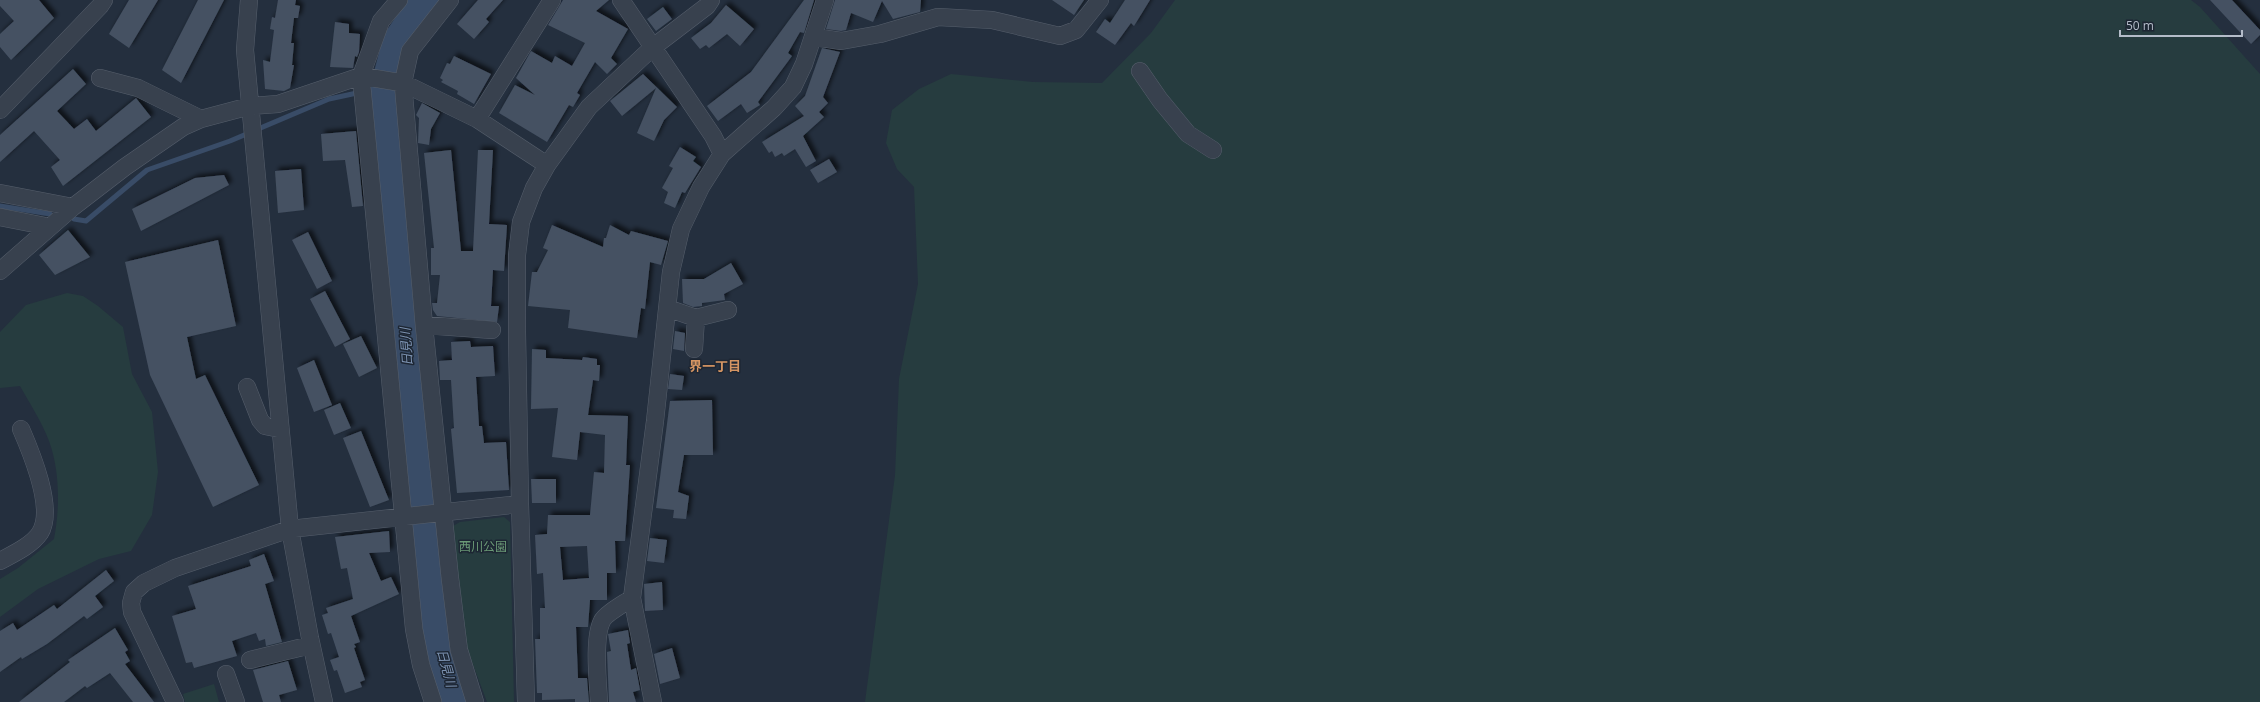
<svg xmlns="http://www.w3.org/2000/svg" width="2260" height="702" font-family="'Open Sans','Noto Sans JP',sans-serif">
<defs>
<filter id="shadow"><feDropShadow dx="3.5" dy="-3.5" stdDeviation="2" flood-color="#0009"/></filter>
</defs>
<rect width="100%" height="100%" fill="#242f3e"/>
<!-- green -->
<path fill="#263c3f" d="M 1175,0 L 2191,0 L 2200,7 L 2260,74 L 2260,702 L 865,702 L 895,475 L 899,379 L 918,284 L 914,187 L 897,169 L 886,143 L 892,110 L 919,89 L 951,74 L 1033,82 L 1102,83 L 1151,33 Z
M 67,293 L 83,296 L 98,306 L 123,327 L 132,374 L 152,412 L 158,472 L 152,515 L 131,551 L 99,559 L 38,589 L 0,617 L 0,579 L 18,568 L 54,539 C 60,508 60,471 49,441 C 42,422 30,404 20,386 L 0,388 L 0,332 L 26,305 Z
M 504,517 L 510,522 L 514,702 L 487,702 L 466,646 L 453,526 L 460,522 Z
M 214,684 L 219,702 L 185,702 L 183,694 Z"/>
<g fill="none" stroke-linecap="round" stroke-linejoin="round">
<!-- stream -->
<path stroke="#394c67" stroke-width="5" d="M 0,206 L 50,214
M 74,219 L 86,221 L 147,170 L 230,141 L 329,99 L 371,90 L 384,91"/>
<!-- river -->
<path stroke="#394c67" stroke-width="29" d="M 425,0 L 397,41 L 384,91 L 402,272 L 409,384 L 435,626 L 448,677 L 456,702"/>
</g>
<!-- building -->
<path fill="#455162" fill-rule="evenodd" filter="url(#shadow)" d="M 0,0 L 39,0 L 54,18 L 11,60 L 0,47 L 0,34 L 14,21 L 0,6 Z
M 129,0 L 158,0 L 129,48 L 109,34 Z
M 198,0 L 224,0 L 181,83 L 162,70 Z
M 278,0 L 296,0 L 295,5 L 300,6 L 298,18 L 294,18 L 291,43 L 294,43 L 292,65 L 294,65 L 290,88 L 284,91 L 265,89 L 263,60 L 270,62 L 274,30 L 270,29 L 272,17 L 275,18 Z
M 478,0 L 503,0 L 486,19 L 489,22 L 474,39 L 457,24 Z
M 563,0 L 609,0 L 596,11 L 628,29 L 611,58 L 617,64 L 607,74 L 595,62 L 577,93 L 580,95 L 573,107 L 569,105 L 547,142 L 499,113 L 515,85 L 535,95 L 516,78 L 531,51 L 552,63 L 555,56 L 572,66 L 585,43 L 548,25 Z
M 804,0 L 814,0 L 804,33 L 800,32 L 788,53 L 792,56 L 758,102 L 760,105 L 747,113 L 741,104 L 718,121 L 707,106 L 751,72 Z
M 835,0 L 921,0 L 920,12 L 893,19 L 882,1 L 873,22 L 851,13 L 846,30 L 841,31 L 826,29 Z
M 1052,0 L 1084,0 L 1074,15 Z
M 1125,0 L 1150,0 L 1134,26 L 1131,23 L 1115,45 L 1096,32 L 1105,19 L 1110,23 Z
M 2210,0 L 2232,0 L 2260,30 L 2260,35 L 2251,44 Z
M 726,5 L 754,29 L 740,46 L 727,34 L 709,48 L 706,45 L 700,49 L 691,38 L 711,23 Z
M 663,7 L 672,19 L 656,31 L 647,19 Z
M 335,22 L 349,24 L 349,33 L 360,34 L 359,52 L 357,57 L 355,56 L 353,68 L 330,67 Z
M 822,48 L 840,52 L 823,97 L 828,103 L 819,112 L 824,117 L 803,136 L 816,161 L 806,167 L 795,149 L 784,156 L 782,153 L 775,157 L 772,151 L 769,153 L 762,142 L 804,116 L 795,106 L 805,96 Z
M 454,56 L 491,74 L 474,104 L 457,94 L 458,91 L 441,82 L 443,80 L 440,78 L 447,63 L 450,64 Z
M 73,69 L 86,84 L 57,111 L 74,129 L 87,119 L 96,131 L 136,98 L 151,117 L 63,186 L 51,167 L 60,160 L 34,131 L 0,162 L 0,135 Z
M 643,74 L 677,107 L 664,120 L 654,141 L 637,133 L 656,88 L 622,116 L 610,101 Z
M 422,103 L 440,113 L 431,129 L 429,145 L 418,143 L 419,118 L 416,115 Z
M 356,131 L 363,206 L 352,207 L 345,160 L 323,161 L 321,134 Z
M 680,147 L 696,157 L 693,161 L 701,167 L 685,193 L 682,192 L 675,208 L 664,203 L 668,192 L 662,188 L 673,168 L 669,166 Z
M 451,150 L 461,251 L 473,251 L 478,150 L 493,150 L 489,224 L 507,225 L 504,271 L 493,270 L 491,306 L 499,306 L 497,322 L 437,316 L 433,310 L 432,303 L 437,303 L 440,275 L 431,275 L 431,248 L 434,248 L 424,153 Z
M 829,159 L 837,172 L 818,183 L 810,170 Z
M 301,169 L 304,210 L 278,213 L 275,171 Z
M 224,175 L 229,185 L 141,231 L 132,209 L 195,178 Z
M 552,225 L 603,247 L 604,238 L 606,238 L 610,225 L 629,235 L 631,231 L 668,241 L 661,265 L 650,262 L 645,309 L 641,308 L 637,338 L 568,328 L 570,310 L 528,306 L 532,272 L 537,272 L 548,250 L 543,248 Z
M 68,230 L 90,257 L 55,275 L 39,255 Z
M 308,232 L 332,281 L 317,289 L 292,240 Z
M 218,240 L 236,326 L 187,337 L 196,379 L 205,375 L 259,485 L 213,507 L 150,375 L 125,262 Z
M 731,263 L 743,284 L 724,294 L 725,300 L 702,303 L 702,306 L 693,307 L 683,303 L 682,279 L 704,279 Z
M 325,291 L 350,339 L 335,347 L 310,299 Z
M 675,331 L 685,333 L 684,351 L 673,349 Z
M 361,336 L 377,368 L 359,377 L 343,344 Z
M 470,341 L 471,347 L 493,346 L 495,376 L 476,377 L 479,426 L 482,426 L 484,443 L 506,442 L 509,490 L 457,493 L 451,429 L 454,428 L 451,380 L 440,380 L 439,361 L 452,360 L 451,342 Z
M 532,349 L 546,350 L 546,358 L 582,360 L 583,357 L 597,359 L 597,365 L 600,365 L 599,381 L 593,380 L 588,415 L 628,416 L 626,465 L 630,465 L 625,541 L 615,541 L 616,573 L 607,573 L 607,600 L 590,600 L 588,627 L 576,627 L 578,678 L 587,678 L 589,702 L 575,702 L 575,699 L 542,700 L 542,693 L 537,693 L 535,639 L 540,639 L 540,608 L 545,608 L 543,573 L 537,574 L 535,535 L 547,534 L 548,515 L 590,515 L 594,472 L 604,473 L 605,435 L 580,432 L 577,460 L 552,457 L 558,408 L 531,409 ZM 587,546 L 589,578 L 563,580 L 560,547 Z
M 314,360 L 332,405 L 314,412 L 297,368 Z
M 670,374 L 684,376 L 682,390 L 668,389 Z
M 712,400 L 713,455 L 684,455 L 678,492 L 689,496 L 686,519 L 673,518 L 674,510 L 656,508 L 670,401 Z
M 340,403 L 351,428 L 334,435 L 324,410 Z
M 361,431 L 389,500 L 370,507 L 343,438 Z
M 531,479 L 556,479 L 556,503 L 532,503 Z
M 389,531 L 390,552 L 369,553 L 381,581 L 391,577 L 399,594 L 351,616 L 360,642 L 354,644 L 356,647 L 354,648 L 365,680 L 360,682 L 362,687 L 345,693 L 337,670 L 334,671 L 330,660 L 339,657 L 331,633 L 328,634 L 322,615 L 328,613 L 326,608 L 353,599 L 347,568 L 341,569 L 335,537 Z
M 650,538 L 667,540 L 664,563 L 647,561 Z
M 264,554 L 274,581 L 265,584 L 282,642 L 266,646 L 265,639 L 259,641 L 256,633 L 232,641 L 237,656 L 194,668 L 192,662 L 186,663 L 172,616 L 196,609 L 188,586 L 251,566 L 249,560 Z
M 106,570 L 114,581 L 95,596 L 103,607 L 87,619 L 84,616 L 47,644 L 22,659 L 21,657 L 0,672 L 0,631 L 13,623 L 17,630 L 54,605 L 57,609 Z
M 662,582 L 663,610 L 645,611 L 644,584 Z
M 115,628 L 128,650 L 125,652 L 130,661 L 125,664 L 154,702 L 133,702 L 110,673 L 87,688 L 85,686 L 64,702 L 19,702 L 70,662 L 68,660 Z
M 628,630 L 630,643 L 627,644 L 631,670 L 636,668 L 640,690 L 633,692 L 636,702 L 609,702 L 607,652 L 611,651 L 608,634 Z
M 672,648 L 680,678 L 660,684 L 654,654 Z
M 288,661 L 297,690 L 279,695 L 281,702 L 263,702 L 253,670 Z"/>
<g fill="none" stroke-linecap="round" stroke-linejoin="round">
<defs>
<path id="minor" d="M 249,0 L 245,50 L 290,529 L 310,638 L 324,702
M 399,0 L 381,21 L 361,76 L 414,629 L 421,665 L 433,702
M 450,0 L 410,51 L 403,83 L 424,325 L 450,578 L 459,650 L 475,702
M 621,0 L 713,136 L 722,154
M 814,37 L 841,41 L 880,34 L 938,17 L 992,20 L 1060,36 L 1076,30 L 1100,0
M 1140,71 L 1160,100 L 1188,134 L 1213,150
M 100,78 L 138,88 L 201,119
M 0,110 L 100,6 L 104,0
M 477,119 L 552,0
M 0,193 L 73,207
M 0,217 L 50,227
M 0,271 L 73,207 L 125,167 L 183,127 L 201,119 L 250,106 L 278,104 L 361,76 L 403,83 L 477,119 L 547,165
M 667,308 L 696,318 L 728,310
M 424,325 L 492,330
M 694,349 L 696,318
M 247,387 L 260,420 L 265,426 L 280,429
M 0,561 C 13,554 31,546 40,533 C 55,509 31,452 21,429
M 250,660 L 311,645
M 226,674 L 236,702
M 175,702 L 132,612 L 131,603 L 134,592 L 144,583 L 175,568 L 290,529 L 520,504
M 526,702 L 520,504 L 517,332 L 517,255 L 521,222 L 534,188 L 547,165 L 589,107 L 652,48 L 707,6 L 711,0
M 599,702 C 598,683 593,638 602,621 C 605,614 625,603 632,598
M 653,702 L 632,598 L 655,421 L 671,272 L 681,229 L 701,187 L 722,154 L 774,108 L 793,87 L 804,64 L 825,0"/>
</defs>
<!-- minor casing -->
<use href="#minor" stroke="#565f6c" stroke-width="18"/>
<!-- minor -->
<use href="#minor" stroke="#38414e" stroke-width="17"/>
</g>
<g text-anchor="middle" stroke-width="3" stroke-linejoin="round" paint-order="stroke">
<!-- park labels -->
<g font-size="12" fill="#6b9a76" stroke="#1d2633">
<text x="483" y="551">西川公園</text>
</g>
<!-- water labels -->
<g font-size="13" font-style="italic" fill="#7c92b1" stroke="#1d2633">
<text transform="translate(406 347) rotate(-94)" y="5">日見川</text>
<text transform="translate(447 668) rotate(75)" y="5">日見川</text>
</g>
<!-- neighbourhood labels -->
<g font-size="13" font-weight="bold" fill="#d59563" stroke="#1d2633">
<text x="715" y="371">界一丁目</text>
</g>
</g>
<!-- scale -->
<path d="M2120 30v6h122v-6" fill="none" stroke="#b4bcc9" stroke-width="2"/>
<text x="2126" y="30" font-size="12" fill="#b4bcc9" stroke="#1d2633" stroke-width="3" paint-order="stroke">50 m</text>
</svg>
